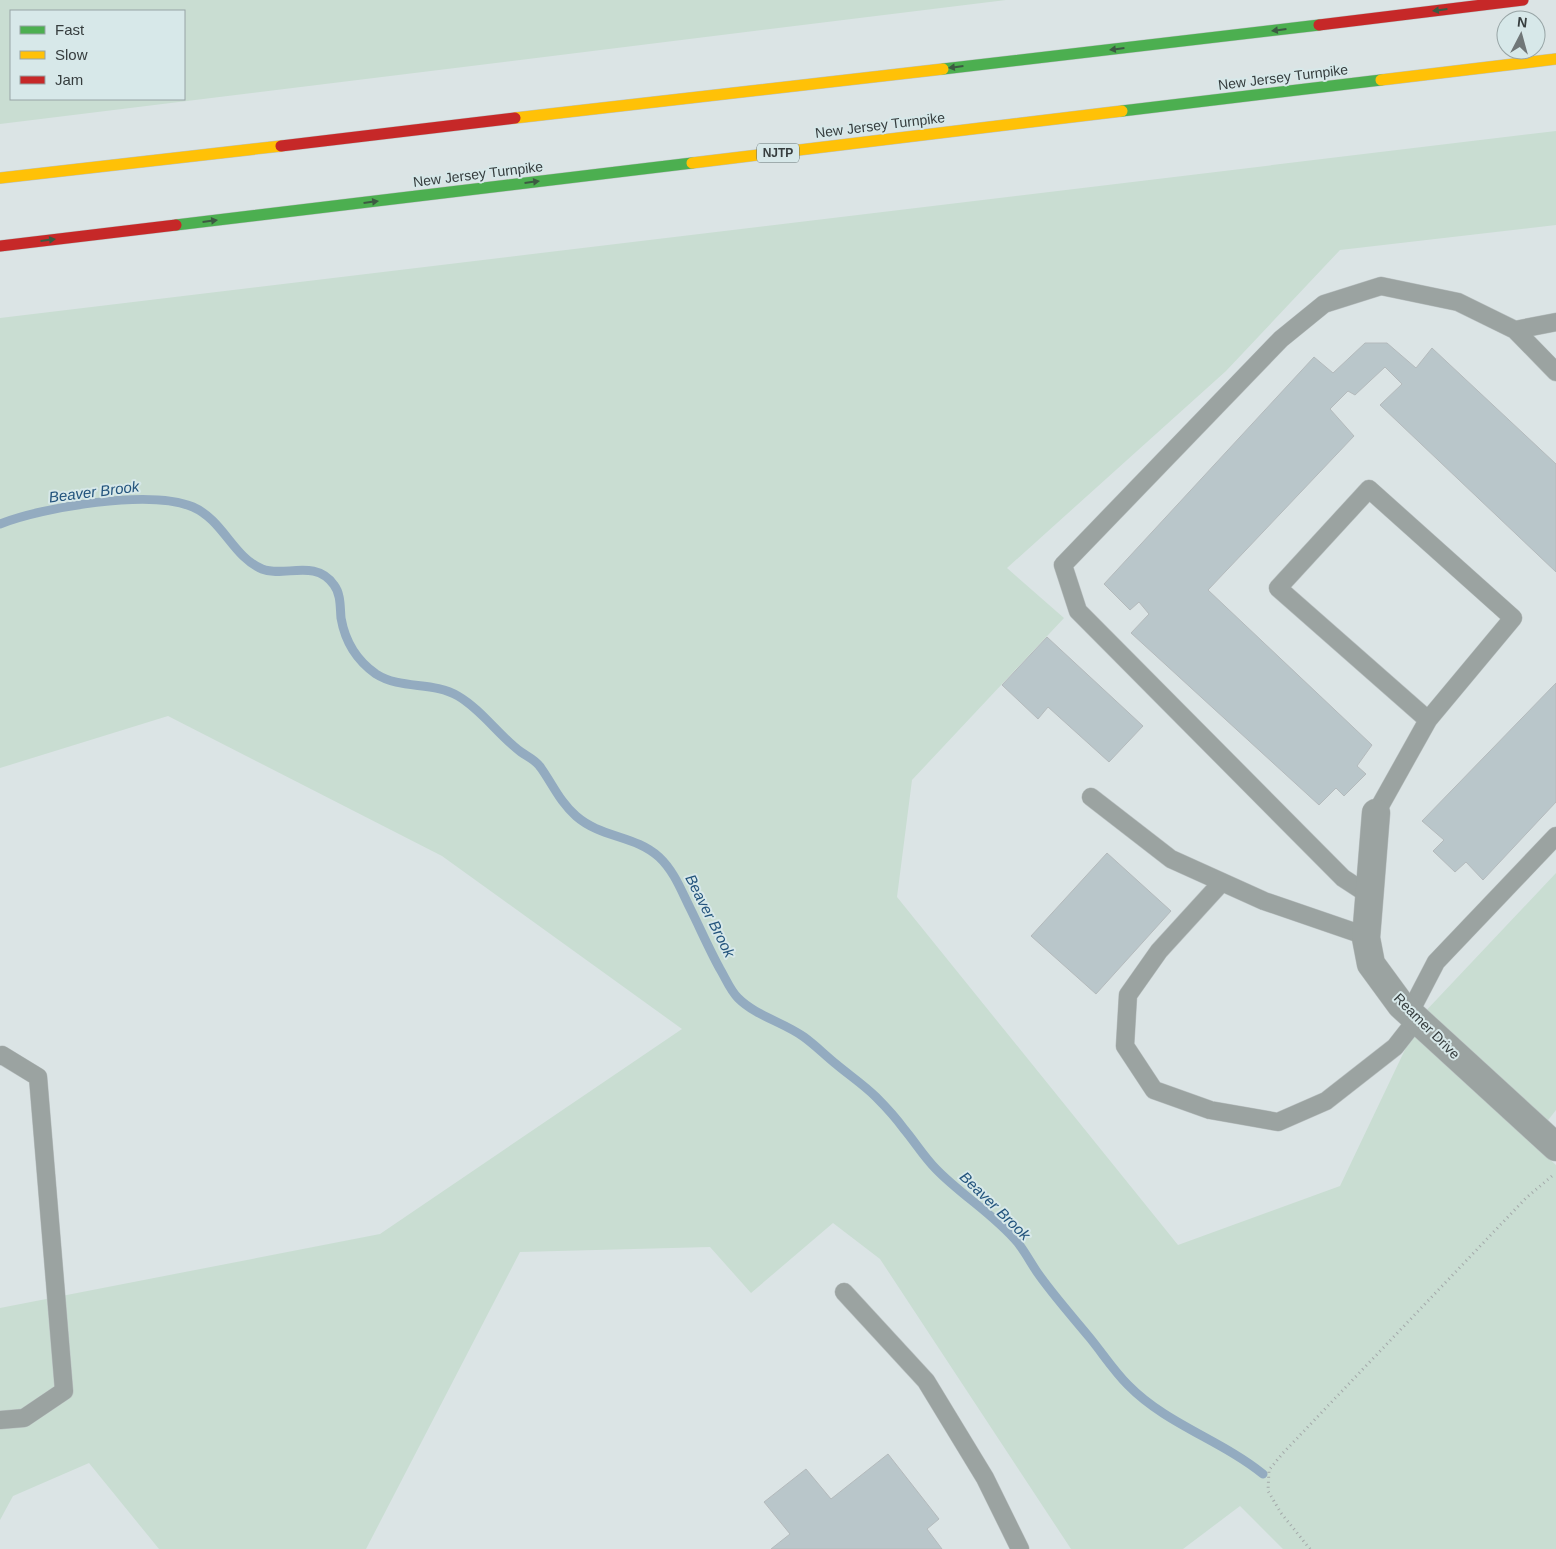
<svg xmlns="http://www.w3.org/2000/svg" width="1556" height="1549" font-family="Arial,sans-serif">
<rect width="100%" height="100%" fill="#dbe4e5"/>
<!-- green -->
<path fill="#c9ddd2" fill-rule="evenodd" d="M 0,0 L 1006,0 L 0,124 ZM 184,11 L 184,99 L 11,99 L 11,11 Z
M 1556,131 L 1556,225 L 1340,250 L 1226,371 L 1007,568 L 1064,618 L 912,780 L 897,897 L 1178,1245 L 1340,1186 L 1421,1016 L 1556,873 L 1556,1110 L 1531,1142 L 1556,1165 L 1556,1549 L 1283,1549 L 1240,1506 L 1183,1549 L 1071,1549 L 880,1259 L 833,1223 L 751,1293 L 710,1247 L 520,1252 L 366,1549 L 159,1549 L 89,1463 L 13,1496 L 0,1520 L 0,1308 L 380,1234 L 682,1029 L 442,856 L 168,716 L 0,768 L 0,318 Z"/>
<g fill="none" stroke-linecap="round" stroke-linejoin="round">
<!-- stream -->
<path stroke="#93abc0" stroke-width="9" d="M 0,524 C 43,507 150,489 193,507 C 223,520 233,557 262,569 C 284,578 315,558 334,585 C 341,594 340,607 341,618 C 345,641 356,660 376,674 C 401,690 433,681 458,696 C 482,710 499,736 521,752 C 528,757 536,760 541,768 C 553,785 560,802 576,816 C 601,838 635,835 659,857 C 674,871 681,890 690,908 C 700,928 709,949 720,969 C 726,979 730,990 738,998 C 756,1016 783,1022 804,1037 C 815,1045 825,1055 836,1064 C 849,1075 864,1085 876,1097 C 886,1107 896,1118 904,1129 C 915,1142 924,1157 936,1169 C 961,1195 995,1215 1018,1243 C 1025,1252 1031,1263 1037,1272 C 1053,1295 1072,1316 1090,1338 C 1103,1354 1114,1371 1128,1385 C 1166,1424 1221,1440 1263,1474"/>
</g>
<!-- building -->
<path fill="#b9c6ca" stroke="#b4babc" d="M 1365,343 L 1387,343 L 1416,368 L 1432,348 L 1556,464 L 1556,572 L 1380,405 L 1402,384 L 1385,367 L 1355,395 L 1348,391 L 1330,409 L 1354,436 L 1208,590 L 1372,745 L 1357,766 L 1366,774 L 1344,796 L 1336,788 L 1319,805 L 1131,633 L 1149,614 L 1139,602 L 1130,610 L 1104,584 L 1314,357 L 1333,373 Z
M 1047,637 L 1143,726 L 1109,762 L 1048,707 L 1038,719 L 1002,685 Z
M 1556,683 L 1556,802 L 1483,880 L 1466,862 L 1455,872 L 1433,851 L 1444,840 L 1422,821 Z
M 1107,853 L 1171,911 L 1096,994 L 1031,936 Z
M 888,1454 L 939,1519 L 927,1529 L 942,1549 L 771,1549 L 790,1534 L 764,1502 L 806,1469 L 831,1499 Z"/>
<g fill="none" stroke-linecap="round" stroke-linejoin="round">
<defs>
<path id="lane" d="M 1556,322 L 1515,330 L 1556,372
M 1091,797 L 1171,859 L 1264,901 L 1366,936
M 1376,813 L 1428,720 L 1278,588 L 1369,489 L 1513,618 L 1428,720
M 1222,882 L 1159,951 L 1128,995 L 1125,1046 L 1154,1090 L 1210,1110 L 1278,1122 L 1326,1101 L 1395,1047 L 1417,1019
M 1369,895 L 1343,878 L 1078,611 L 1063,565 L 1281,339 L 1324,304 L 1381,286 L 1458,302 L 1515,330
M 1410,1012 L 1436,962 L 1556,836
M 0,1056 L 2,1055 L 38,1077 L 64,1391 L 24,1418 L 0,1420
M 844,1292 L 926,1381 L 985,1478 L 1020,1549"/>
<path id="street" d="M 1376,813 L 1366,938 L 1371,964 L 1401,1005 L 1556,1147"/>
<path id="fast" d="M 943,69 L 1319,25
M 1122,111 L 1381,80
M 176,225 L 692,163"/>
<path id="slow" d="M 1381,80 L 1556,59
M 515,118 L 943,69
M 692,163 L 1122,111
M 0,178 L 281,146"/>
<path id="jam" d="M 1319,25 L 1523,0
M 281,146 L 515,118
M 0,246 L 176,225"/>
</defs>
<!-- lane casing -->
<use href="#lane" stroke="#bbc2c3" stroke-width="19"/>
<!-- street casing -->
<use href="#street" stroke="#bbc2c3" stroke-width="29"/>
<!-- fast casing -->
<use href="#fast" stroke="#bbc2c3" stroke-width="12"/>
<!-- slow casing -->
<use href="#slow" stroke="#bbc2c3" stroke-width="12"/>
<!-- jam casing -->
<use href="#jam" stroke="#bbc2c3" stroke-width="12"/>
<!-- path -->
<path stroke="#a3a8a9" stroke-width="3" stroke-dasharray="1 4" stroke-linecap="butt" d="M 1310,1549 L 1281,1513 L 1268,1491 L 1269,1470 L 1283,1453 L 1526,1198 L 1552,1176"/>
<!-- lane -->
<use href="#lane" stroke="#9ba3a1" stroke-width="18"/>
<!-- street -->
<use href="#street" stroke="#9ba3a1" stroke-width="28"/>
<!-- fast -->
<use href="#fast" stroke="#4caf50" stroke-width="11"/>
<!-- slow -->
<use href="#slow" stroke="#ffc107" stroke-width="11"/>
<!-- jam -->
<use href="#jam" stroke="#c62828" stroke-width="11"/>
</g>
<!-- one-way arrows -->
<defs><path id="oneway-solid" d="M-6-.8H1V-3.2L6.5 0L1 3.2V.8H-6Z" transform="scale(1.25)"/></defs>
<g fill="#3c5a42">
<use href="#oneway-solid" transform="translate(1440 10) rotate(173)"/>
<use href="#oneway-solid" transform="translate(1279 30) rotate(173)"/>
<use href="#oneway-solid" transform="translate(1117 49) rotate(173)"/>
<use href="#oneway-solid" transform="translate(956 67) rotate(173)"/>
<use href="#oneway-solid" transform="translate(532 182) rotate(-7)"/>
<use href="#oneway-solid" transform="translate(371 202) rotate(-7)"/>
<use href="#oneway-solid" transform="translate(210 221) rotate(-7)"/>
<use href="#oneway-solid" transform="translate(48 240) rotate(-7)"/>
</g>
<g text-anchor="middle" stroke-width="4" stroke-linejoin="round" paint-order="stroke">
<!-- shield labels -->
<rect fill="#d7e8e9" stroke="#667071" stroke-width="1" x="757" y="143.5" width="42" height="19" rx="4"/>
<g font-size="12" font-weight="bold" fill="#363d3e">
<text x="778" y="157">NJTP</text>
</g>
<!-- street labels -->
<g font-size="14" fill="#363d3e" stroke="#d7e8e9">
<text transform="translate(1283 77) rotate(-7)" y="5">New Jersey Turnpike</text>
<text transform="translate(880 125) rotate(-7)" y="5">New Jersey Turnpike</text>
<text transform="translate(478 174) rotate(-7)" y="5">New Jersey Turnpike</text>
<text transform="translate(1427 1026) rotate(45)" y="5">Reamer Drive</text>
</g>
<!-- water labels -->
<g font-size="15" font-style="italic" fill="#22537c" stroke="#d7e8e9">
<text transform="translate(94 492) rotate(-7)" y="5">Beaver Brook</text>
<text transform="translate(710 916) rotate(63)" y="5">Beaver Brook</text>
<text transform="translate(995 1206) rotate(44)" y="5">Beaver Brook</text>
</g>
</g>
<!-- legend -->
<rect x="10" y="10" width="175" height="90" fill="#d7e8e9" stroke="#97a4a5"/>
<rect x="20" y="26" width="25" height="8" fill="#4caf50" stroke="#97a4a5"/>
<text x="55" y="35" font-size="15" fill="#363d3e">Fast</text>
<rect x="20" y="51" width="25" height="8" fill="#ffc107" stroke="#97a4a5"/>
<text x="55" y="60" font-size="15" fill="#363d3e">Slow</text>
<rect x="20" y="76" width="25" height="8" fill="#c62828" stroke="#97a4a5"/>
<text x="55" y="85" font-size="15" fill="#363d3e">Jam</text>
<!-- north arrow -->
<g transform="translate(1521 35) rotate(6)"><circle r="24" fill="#d7e8e9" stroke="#97a4a5"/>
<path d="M0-4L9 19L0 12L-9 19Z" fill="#707778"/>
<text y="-8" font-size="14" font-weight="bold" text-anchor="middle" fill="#363d3e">N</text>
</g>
</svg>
